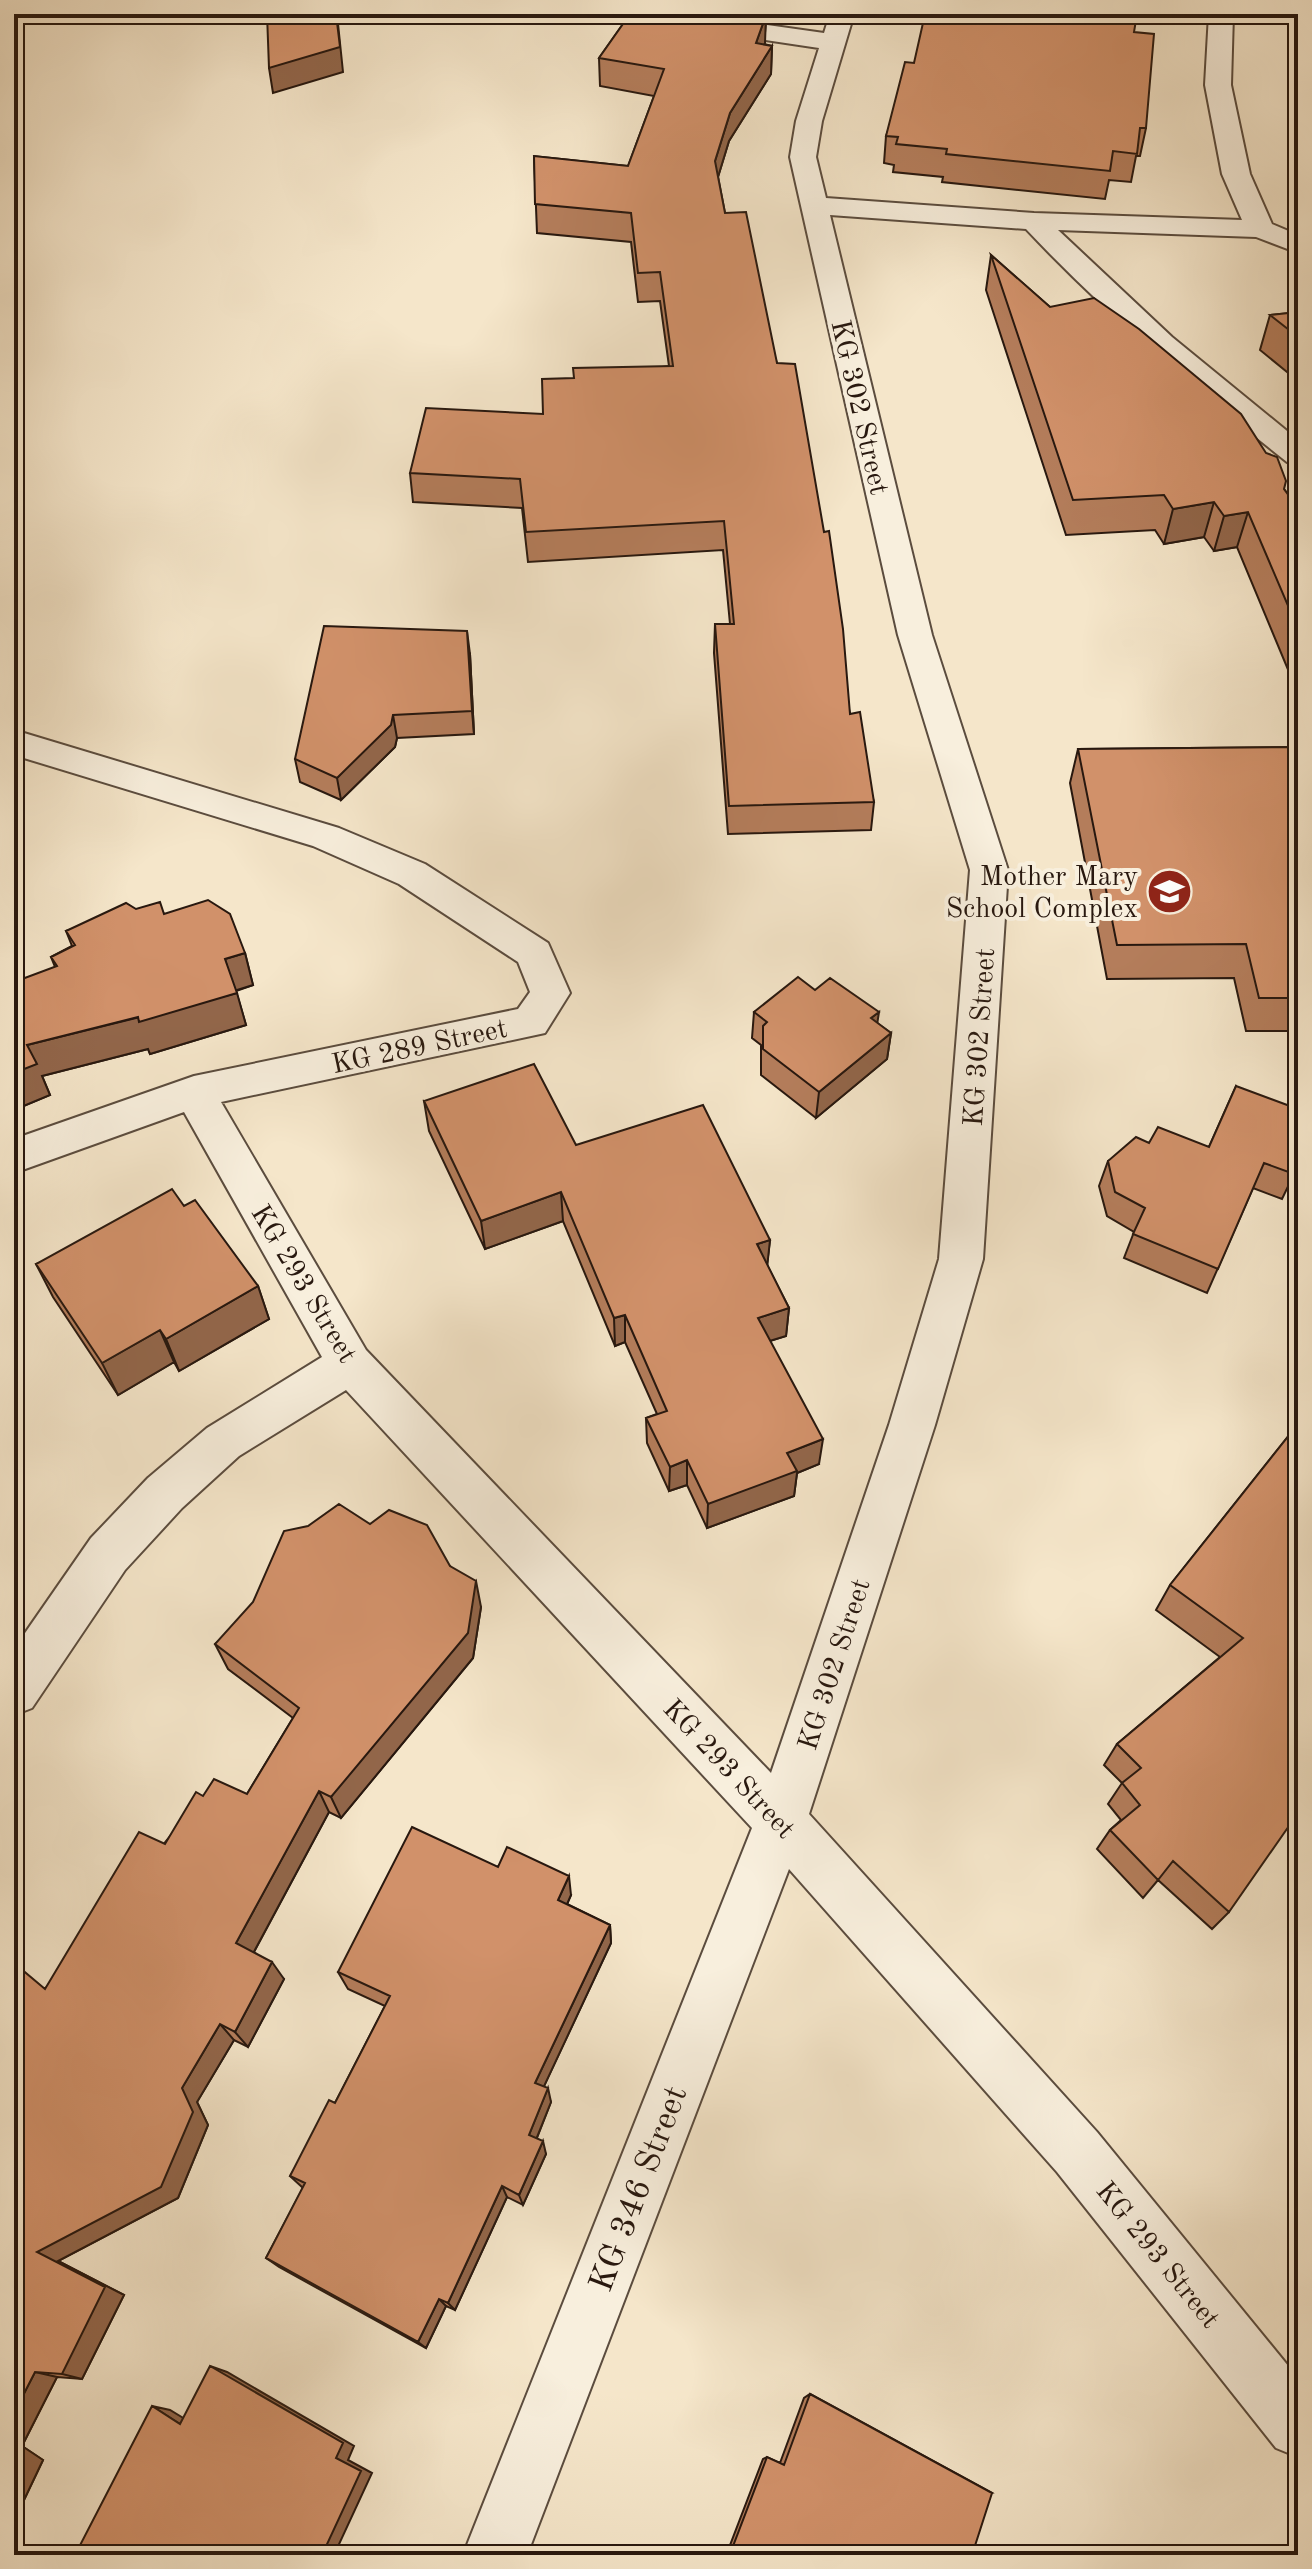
<svg xmlns="http://www.w3.org/2000/svg" width="1312" height="2569" font-family="'Old Standard TT',serif">
<rect width="100%" height="100%" fill="#f5e6ca"/>
<filter id="stains"><feTurbulence type="fractalNoise" baseFrequency=".0025" numOctaves="4"/><feColorMatrix values="0 0 0 0 .2 0 0 0 0 .09 0 0 0 0 .02 0 0 0 .5 -.17"/></filter>
<radialGradient id="worn" r=".72"><stop offset=".6" stop-color="#630" stop-opacity="0"/><stop offset="1" stop-color="#630" stop-opacity=".3"/></radialGradient>
<g fill="none" stroke-linecap="round" stroke-linejoin="round">
<defs>
<path id="street" d="M 625,14 L 689,14 L 824,33 L 830,14 L 854,14 L 822,121 L 816,157 L 826,198 L 1034,213 L 1242,220 L 1222,174 L 1205,85 L 1209,14 L 1233,14 L 1231,85 L 1250,174 L 1272,224 L 1298,235 L 1298,253 L 1256,237 L 1058,230 L 1172,337 L 1298,440 L 1298,464 L 1287,462 C 1195,389 1106,314 1026,229 L 830,215 L 932,635 L 1008,870 L 983,1259 L 935,1425 L 809,1814 L 1097,2132 L 1298,2378 L 1298,2457 L 1276,2448 L 1057,2172 L 789,1869 L 527,2555 L 463,2555 L 752,1828 L 346,1390 L 239,1456 L 182,1508 L 125,1570 L 32,1708 L 14,1715 L 14,1649 L 91,1538 L 148,1478 L 207,1428 L 322,1357 L 184,1112 L 14,1173 L 14,1139 L 194,1076 L 518,1009 L 530,992 L 518,962 L 399,884 L 313,846 L 14,755 L 14,730 L 339,828 L 425,864 L 548,943 L 570,993 L 545,1033 L 221,1102 L 366,1350 L 771,1773 L 889,1425 L 939,1259 L 970,870 L 898,635 L 790,157 L 796,121 L 819,48 L 637,21 L 628,19 Z"/>
</defs>
<!-- street casing -->
<use href="#street" stroke="#5b4c3e" stroke-width="4"/>
<!-- street -->
<use href="#street" fill="#f8efdd" fill-rule="evenodd"/>
</g>
<!-- wall -->
<path fill="#b47d5b" stroke="#28180f" stroke-width="2" d="M 630,14 L 775,14 L 772,23 L 766,22 L 764,44 L 772,46 L 771,74 L 729,141 L 718,177 L 725,213 L 777,363 L 850,714 L 874,802 L 871,830 L 728,834 L 714,653 L 715,624 L 730,624 L 723,550 L 528,562 L 522,508 L 413,502 L 410,473 L 543,414 L 574,378 L 669,366 L 660,301 L 638,302 L 631,242 L 537,233 L 534,156 L 628,166 L 654,96 L 600,86 L 599,58 Z
M 1134,32 L 1146,128 L 1140,156 L 1136,156 L 1131,182 L 1109,180 L 1105,199 L 942,182 L 943,177 L 893,172 L 894,165 L 884,163 L 886,136 L 914,63 Z
M 991,255 L 1050,307 L 1284,489 L 1298,508 L 1298,672 L 1289,672 L 1237,547 L 1214,551 L 1204,537 L 1164,544 L 1155,530 L 1066,535 L 986,290 Z
M 1298,312 L 1298,381 L 1260,350 L 1270,315 Z
M 470,654 L 474,734 L 397,738 L 395,747 L 341,800 L 300,782 L 295,759 Z
M 1298,747 L 1298,1031 L 1246,1031 L 1234,978 L 1107,979 L 1070,783 L 1078,749 Z
M 136,909 L 164,914 L 245,953 L 253,985 L 236,991 L 246,1025 L 150,1054 L 148,1049 L 42,1076 L 50,1095 L 14,1110 L 55,967 L 51,957 L 72,946 L 66,931 Z
M 815,990 L 877,1023 L 891,1033 L 887,1059 L 816,1118 L 761,1075 L 761,1045 L 752,1038 L 754,1012 Z
M 1236,1086 L 1294,1174 L 1282,1199 L 1253,1188 L 1207,1293 L 1124,1258 L 1134,1232 L 1107,1216 L 1099,1186 L 1108,1161 L 1149,1143 L 1209,1147 Z
M 424,1101 L 576,1145 L 770,1240 L 767,1265 L 789,1308 L 786,1336 L 770,1341 L 819,1464 L 797,1473 L 794,1496 L 707,1528 L 687,1485 L 669,1491 L 647,1443 L 646,1418 L 657,1414 L 625,1342 L 615,1346 L 563,1221 L 485,1249 L 429,1131 Z
M 184,1206 L 258,1286 L 269,1319 L 179,1371 L 174,1362 L 118,1395 L 53,1297 L 36,1264 Z
M 1298,1424 L 1229,1912 L 1212,1929 L 1158,1880 L 1143,1898 L 1097,1849 L 1110,1830 L 1121,1820 L 1108,1804 L 1122,1783 L 1104,1765 L 1117,1744 L 1220,1657 L 1156,1610 L 1170,1585 Z
M 370,1524 L 450,1566 L 481,1607 L 473,1658 L 341,1818 L 329,1812 L 254,1952 L 284,1979 L 248,2047 L 234,2040 L 197,2102 L 208,2125 L 178,2198 L 58,2261 L 124,2295 L 82,2379 L 57,2377 L 22,2446 L 43,2460 L 14,2521 L 45,1989 L 203,1796 L 247,1794 L 293,1718 L 228,1669 L 215,1644 Z
M 498,1867 L 571,1895 L 567,1904 L 610,1925 L 611,1943 L 544,2086 L 551,2102 L 537,2138 L 546,2154 L 523,2205 L 507,2197 L 455,2310 L 446,2306 L 426,2348 L 279,2267 L 266,2258 L 303,2188 L 290,2176 L 335,2103 L 385,2006 L 348,1989 L 338,1972 Z
M 810,2394 L 992,2493 L 731,2555 L 727,2553 L 763,2459 L 767,2457 L 780,2463 L 804,2398 Z"/>
<!-- shaded-wall -->
<path fill="#92664a" stroke="#28180f" stroke-width="2" d="M 337,14 L 343,72 L 273,93 L 269,68 Z
M 766,15 L 765,43 L 755,71 L 756,43 Z
M 772,46 L 771,74 L 729,141 L 714,190 L 715,161 L 730,113 Z
M 1214,502 L 1204,537 L 1164,544 L 1173,509 Z
M 1248,512 L 1237,547 L 1214,551 L 1224,516 Z
M 467,631 L 470,654 L 474,734 L 472,711 Z
M 393,715 L 397,738 L 395,747 L 341,800 L 337,778 Z
M 245,953 L 253,985 L 234,991 L 225,959 Z
M 237,993 L 246,1025 L 150,1054 L 148,1049 L 42,1076 L 50,1095 L 14,1110 L 14,1073 L 27,1045 Z
M 879,1012 L 875,1038 L 871,1018 Z
M 891,1033 L 887,1059 L 816,1118 L 819,1092 Z
M 561,1192 L 563,1221 L 485,1249 L 481,1221 Z
M 770,1240 L 767,1268 L 757,1244 Z
M 258,1286 L 269,1319 L 179,1371 L 166,1339 Z
M 789,1308 L 786,1336 L 756,1345 L 758,1318 Z
M 625,1315 L 625,1342 L 615,1346 L 614,1318 Z
M 160,1330 L 174,1362 L 118,1395 L 102,1363 Z
M 823,1439 L 819,1464 L 797,1473 L 794,1496 L 707,1528 L 708,1504 L 787,1453 Z
M 687,1460 L 687,1485 L 669,1491 L 670,1467 Z
M 476,1581 L 481,1607 L 473,1658 L 341,1818 L 331,1797 Z
M 319,1791 L 329,1812 L 249,1961 L 236,1943 Z
M 569,1876 L 571,1895 L 561,1918 L 558,1900 Z
M 610,1925 L 611,1943 L 539,2097 L 535,2083 Z
M 272,1962 L 284,1979 L 248,2047 L 235,2032 Z
M 220,2024 L 234,2040 L 197,2102 L 208,2125 L 178,2198 L 58,2261 L 124,2295 L 82,2379 L 62,2374 L 37,2252 L 182,2088 Z
M 548,2088 L 551,2102 L 533,2147 L 529,2135 Z
M 543,2141 L 546,2154 L 523,2205 L 519,2195 Z
M 502,2186 L 507,2197 L 455,2310 L 448,2303 Z
M 439,2299 L 446,2306 L 426,2348 L 418,2342 Z
M 210,2366 L 227,2372 L 354,2446 L 348,2460 L 372,2473 L 334,2555 L 322,2555 L 336,2458 Z
M 35,2372 L 57,2377 L 22,2446 L 43,2460 L 14,2521 L 14,2413 Z
M 152,2406 L 170,2410 L 198,2427 L 180,2424 Z"/>
<!-- building -->
<path fill="#d1916a" stroke="#28180f" stroke-width="2" d="M 267,14 L 336,14 L 340,47 L 269,68 Z
M 630,14 L 766,15 L 756,43 L 772,46 L 730,113 L 715,161 L 725,213 L 746,212 L 777,363 L 795,364 L 824,532 L 829,531 L 843,629 L 850,714 L 860,712 L 874,802 L 729,806 L 715,624 L 734,624 L 724,521 L 526,532 L 520,479 L 410,473 L 426,408 L 543,414 L 542,379 L 574,378 L 573,368 L 673,366 L 660,272 L 638,273 L 631,213 L 535,204 L 534,156 L 628,166 L 664,69 L 599,58 Z
M 925,14 L 1137,14 L 1134,32 L 1154,34 L 1146,128 L 1140,128 L 1137,154 L 1113,151 L 1110,171 L 946,154 L 947,149 L 896,144 L 898,137 L 886,136 L 905,62 L 914,63 Z
M 991,255 L 1050,307 L 1094,298 L 1139,329 L 1241,414 L 1266,453 L 1277,457 L 1286,481 L 1284,489 L 1298,508 L 1298,629 L 1248,512 L 1224,516 L 1214,502 L 1173,509 L 1164,495 L 1073,500 Z
M 1298,312 L 1298,337 L 1270,315 Z
M 324,626 L 467,631 L 472,711 L 393,715 L 391,725 L 337,778 L 295,759 Z
M 1298,747 L 1298,998 L 1259,998 L 1246,944 L 1117,945 L 1078,749 Z
M 208,900 L 230,914 L 245,953 L 225,959 L 237,993 L 139,1022 L 138,1017 L 27,1045 L 37,1064 L 14,1073 L 14,982 L 57,966 L 51,957 L 75,945 L 66,931 L 126,903 L 136,909 L 160,902 L 164,914 Z
M 798,977 L 815,990 L 830,978 L 879,1012 L 871,1018 L 891,1033 L 819,1092 L 763,1049 L 763,1026 L 767,1022 L 754,1012 Z
M 534,1064 L 576,1145 L 703,1105 L 770,1240 L 757,1244 L 789,1308 L 758,1318 L 823,1439 L 787,1453 L 797,1471 L 708,1504 L 687,1460 L 670,1467 L 646,1418 L 667,1411 L 625,1315 L 614,1318 L 561,1192 L 481,1221 L 424,1101 Z
M 1236,1086 L 1298,1109 L 1298,1165 L 1294,1174 L 1264,1163 L 1218,1269 L 1133,1234 L 1145,1208 L 1115,1192 L 1108,1161 L 1136,1137 L 1149,1143 L 1158,1127 L 1209,1147 Z
M 172,1189 L 184,1206 L 195,1200 L 258,1286 L 166,1339 L 160,1330 L 102,1363 L 36,1264 Z
M 1298,1424 L 1298,1813 L 1229,1912 L 1173,1861 L 1158,1880 L 1110,1830 L 1140,1805 L 1122,1783 L 1141,1768 L 1117,1744 L 1243,1638 L 1170,1585 Z
M 339,1504 L 370,1524 L 389,1510 L 427,1525 L 450,1566 L 476,1581 L 468,1633 L 331,1797 L 319,1791 L 236,1943 L 272,1962 L 235,2032 L 220,2024 L 182,2088 L 193,2112 L 161,2187 L 37,2252 L 105,2287 L 62,2374 L 35,2372 L 14,2413 L 14,1963 L 45,1989 L 139,1832 L 165,1844 L 196,1792 L 203,1796 L 214,1779 L 247,1794 L 299,1708 L 215,1644 L 253,1602 L 284,1531 L 308,1526 Z
M 412,1827 L 498,1867 L 507,1847 L 569,1876 L 558,1900 L 610,1925 L 535,2083 L 548,2088 L 529,2135 L 543,2141 L 519,2195 L 502,2186 L 448,2303 L 439,2299 L 418,2342 L 266,2258 L 305,2183 L 290,2176 L 329,2100 L 335,2103 L 390,1996 L 338,1972 Z
M 210,2366 L 343,2443 L 336,2458 L 361,2471 L 322,2555 L 75,2555 L 152,2406 L 180,2424 Z
M 810,2394 L 992,2493 L 972,2555 L 730,2554 L 767,2457 L 784,2465 Z
M 14,2454 L 20,2458 L 14,2471 Z"/>
<!-- icons -->
<defs>
<symbol id="school-disc" viewBox="-11 -11 22 22"><circle r="9.5" fill="#8f2418" stroke="#f8efdd"/><path d="M0-5L7-2L0 1L-7-2ZM-4 1L0 2.5L4 1V4Q0 6-4 4Z" fill="#fff"/></symbol>
</defs>
<g fill-rule="evenodd">
<use href="#school-disc" x="1144" y="866" width="51" height="51"/>
</g>
<g text-anchor="middle" stroke-width="8" stroke-linejoin="round" paint-order="stroke">
<!-- street labels -->
<g font-size="28" fill="#28180f" stroke="#f8efdd">
<text transform="translate(861 407) rotate(77)" y="10">KG 302 Street</text>
<text transform="translate(978 1037) rotate(-86)" y="10">KG 302 Street</text>
<text transform="translate(419 1045) rotate(-12)" y="10">KG 289 Street</text>
<text transform="translate(305 1283) rotate(59)" y="10">KG 293 Street</text>
<text transform="translate(833 1664) rotate(-72)" y="10">KG 302 Street</text>
<text transform="translate(730 1768) rotate(47)" y="10">KG 293 Street</text>
<text transform="translate(1159 2254) rotate(51)" y="10">KG 293 Street</text>
</g>
<!-- poi labels -->
<g font-size="28" fill="#28180f" stroke="#f8efdd" text-anchor="end">
<text x="1138" y="885">Mother Mary<tspan x="1138" dy="32">School Complex</tspan></text>
</g>
<!-- near-street labels -->
<g font-size="34" fill="#28180f" stroke="#f8efdd">
<text transform="translate(637 2188) rotate(-69)" y="12">KG 346 Street</text>
</g>
</g>
<!-- margin -->
<rect width="1312" height="2569" fill="none" stroke="#f5e6ca" stroke-width="48"/>
<rect x="16" y="16" width="1280" height="2537" fill="none" stroke="#28180f" stroke-width="4"/>
<rect x="24" y="24" width="1264" height="2521" fill="none" stroke="#28180f" stroke-width="2"/>
<rect width="100%" height="100%" filter="url(#stains)"/>
<rect width="100%" height="100%" fill="url(#worn)"/>
</svg>
